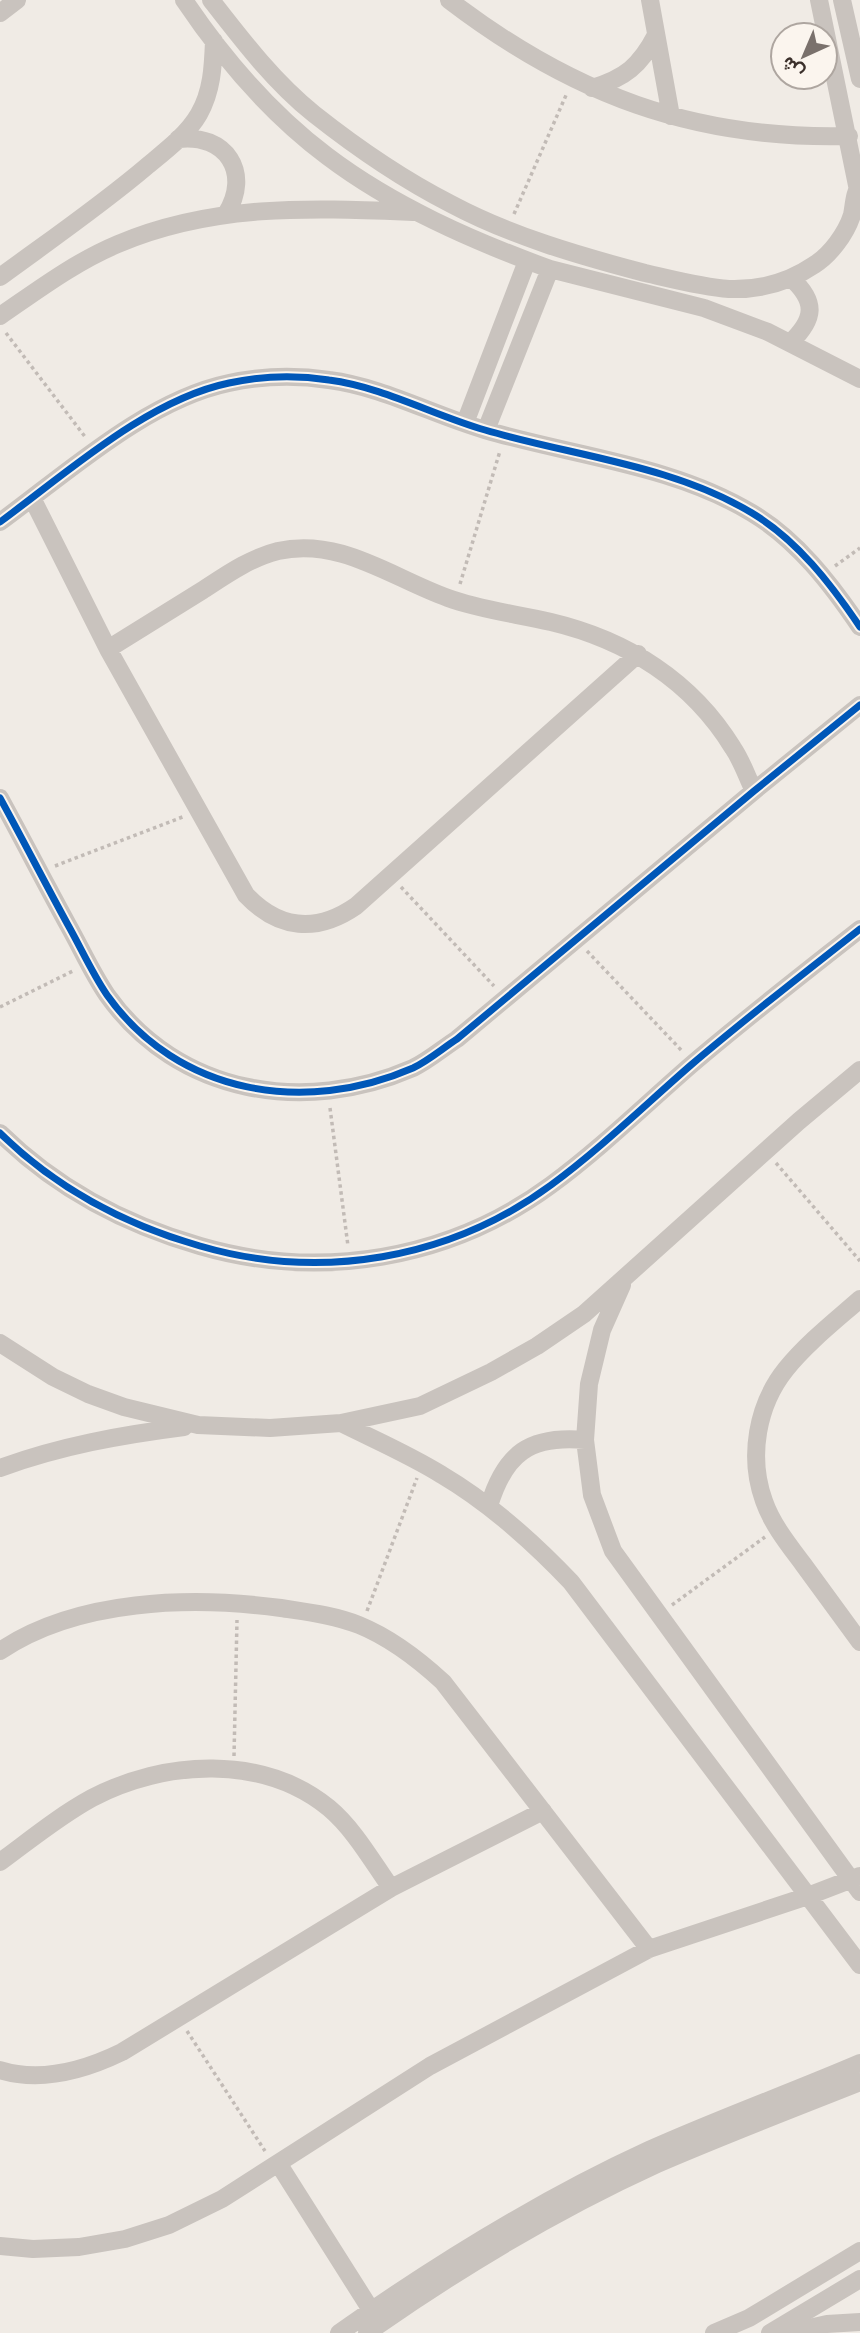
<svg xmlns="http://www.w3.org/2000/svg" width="860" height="2333" font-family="Barlow,Vazirmatn,sans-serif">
<rect width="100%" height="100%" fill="#f0ebe5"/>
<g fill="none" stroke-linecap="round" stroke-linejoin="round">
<!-- path -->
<path stroke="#c2bbb6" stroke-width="3.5" stroke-dasharray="3.5 3.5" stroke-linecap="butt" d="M 514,214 L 567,93
M 6,333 L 86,438
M 835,566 L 860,548
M 460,584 L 500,451
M 55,866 L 185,816
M 401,887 L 494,986
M 587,951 L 683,1052
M 0,1007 L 73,971
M 330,1108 L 348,1246
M 776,1163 L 860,1261
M 672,1605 L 765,1537
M 367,1611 L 417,1478
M 234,1756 L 237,1620
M 187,2031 L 265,2151"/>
<!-- minor -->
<path stroke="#c9c3be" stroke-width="18" d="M 184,0 C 223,58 271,114 327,156 C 393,206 473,241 550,269 L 704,308 L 768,332 L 860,379
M 211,0 C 242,40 274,82 314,114 C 357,148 402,179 451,204 C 511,236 580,256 645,273 C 672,279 701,287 729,289 C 759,290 789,282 814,265 C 830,255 846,234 852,215 C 854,205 854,193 860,185
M 449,0 C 572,94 693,140 849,136
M 650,0 L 671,116
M 819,0 L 859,195
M 842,0 L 860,79
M 0,13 L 17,0
M 592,88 C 625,78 640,66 656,35
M 178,139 C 226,133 252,173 226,214
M 0,277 C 49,241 100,206 146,167 C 164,152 187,135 199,114 C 212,91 213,67 214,41
M 0,316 C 38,290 75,262 118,244 C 215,203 313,208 416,212
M 790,343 C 815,319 817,302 791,278
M 465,423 L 527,261
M 486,430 L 550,269
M 32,498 L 108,649 L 246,895 C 279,930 317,933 356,906 L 638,654
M 0,522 C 67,473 147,400 229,383 C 261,376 297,375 329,380 C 383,387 433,415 485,430 C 573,456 673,465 752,513 C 797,540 831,584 860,627
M 108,649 C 140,629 171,610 203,590 C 226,575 250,558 278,551 C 340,537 392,578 448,598 C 481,610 517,614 551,622 C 627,640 692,681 733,748 C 742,761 747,777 754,791
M 0,798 C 23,840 45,883 68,925 C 81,948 92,973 107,995 C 178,1095 305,1115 413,1068 C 428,1061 443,1048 457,1039 L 754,791 L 860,705
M 0,1133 C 57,1189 123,1224 200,1246 C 320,1281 449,1260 551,1185 C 600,1149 645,1105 691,1065 C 746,1018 803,974 860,929
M 622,1285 L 602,1330 L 589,1384 L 585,1440 L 592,1495 L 613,1551 L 860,1892
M 860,1299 C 835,1321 807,1343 786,1369 C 757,1405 748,1457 764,1501 C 772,1524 788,1544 803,1564 C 822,1590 841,1616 860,1642
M 0,1343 L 53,1377 L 88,1394 L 124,1407 L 198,1425 L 270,1428 L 341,1423 L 420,1406 L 491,1372 L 537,1346 L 584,1314 L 799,1121 L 860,1070
M 341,1423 C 375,1440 410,1455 442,1475 C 491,1504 532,1541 571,1582 L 860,1965
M 0,1468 C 60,1446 121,1435 184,1427
M 489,1506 C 505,1453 530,1435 585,1440
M 0,1651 C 77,1599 191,1596 281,1608 C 307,1612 334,1615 359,1625 C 391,1638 418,1659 443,1682 L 649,1949
M 0,1862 C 30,1840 59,1816 92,1798 C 164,1760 263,1754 329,1808 C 354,1829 372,1861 391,1888
M 0,2070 C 42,2083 85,2070 122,2052 L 391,1888 L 543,1811
M 278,2163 L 371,2310
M 0,2246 L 33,2249 L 79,2247 L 125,2239 L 169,2225 L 222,2199 L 430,2066 L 649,1949 L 808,1896 L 860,1876
M 339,2333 C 437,2264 540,2200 649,2150 C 718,2119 790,2093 860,2063
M 367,2333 C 458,2269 556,2210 657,2164 C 724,2135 792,2109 860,2082
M 714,2333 L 749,2318 L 860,2251
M 770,2333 L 860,2279
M 787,2333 L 827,2324 L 860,2322"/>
<defs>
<path id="cycleway" d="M 0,522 C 67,473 147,400 229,383 C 261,376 297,375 329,380 C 383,387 433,415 485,430 C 573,456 673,465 752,513 C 797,540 831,584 860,627
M 0,798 C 23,840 45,883 68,925 C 81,948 92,973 107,995 C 178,1095 305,1115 413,1068 C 428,1061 443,1048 457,1039 L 754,791 L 860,705
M 0,1133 C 57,1189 123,1224 200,1246 C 320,1281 449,1260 551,1185 C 600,1149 645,1105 691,1065 C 746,1018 803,974 860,929"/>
</defs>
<!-- cycleway casing -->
<use href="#cycleway" stroke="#fbf5ee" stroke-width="11"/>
<!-- cycleway -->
<use href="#cycleway" stroke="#0057b8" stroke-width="7"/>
</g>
<!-- north arrow -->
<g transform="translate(804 56) rotate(224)"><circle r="33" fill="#fbf5ee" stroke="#aea6a0" stroke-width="2"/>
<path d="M0-5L12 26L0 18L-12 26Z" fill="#7a716c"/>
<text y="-10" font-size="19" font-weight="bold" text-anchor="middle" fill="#3b302b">ش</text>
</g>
</svg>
